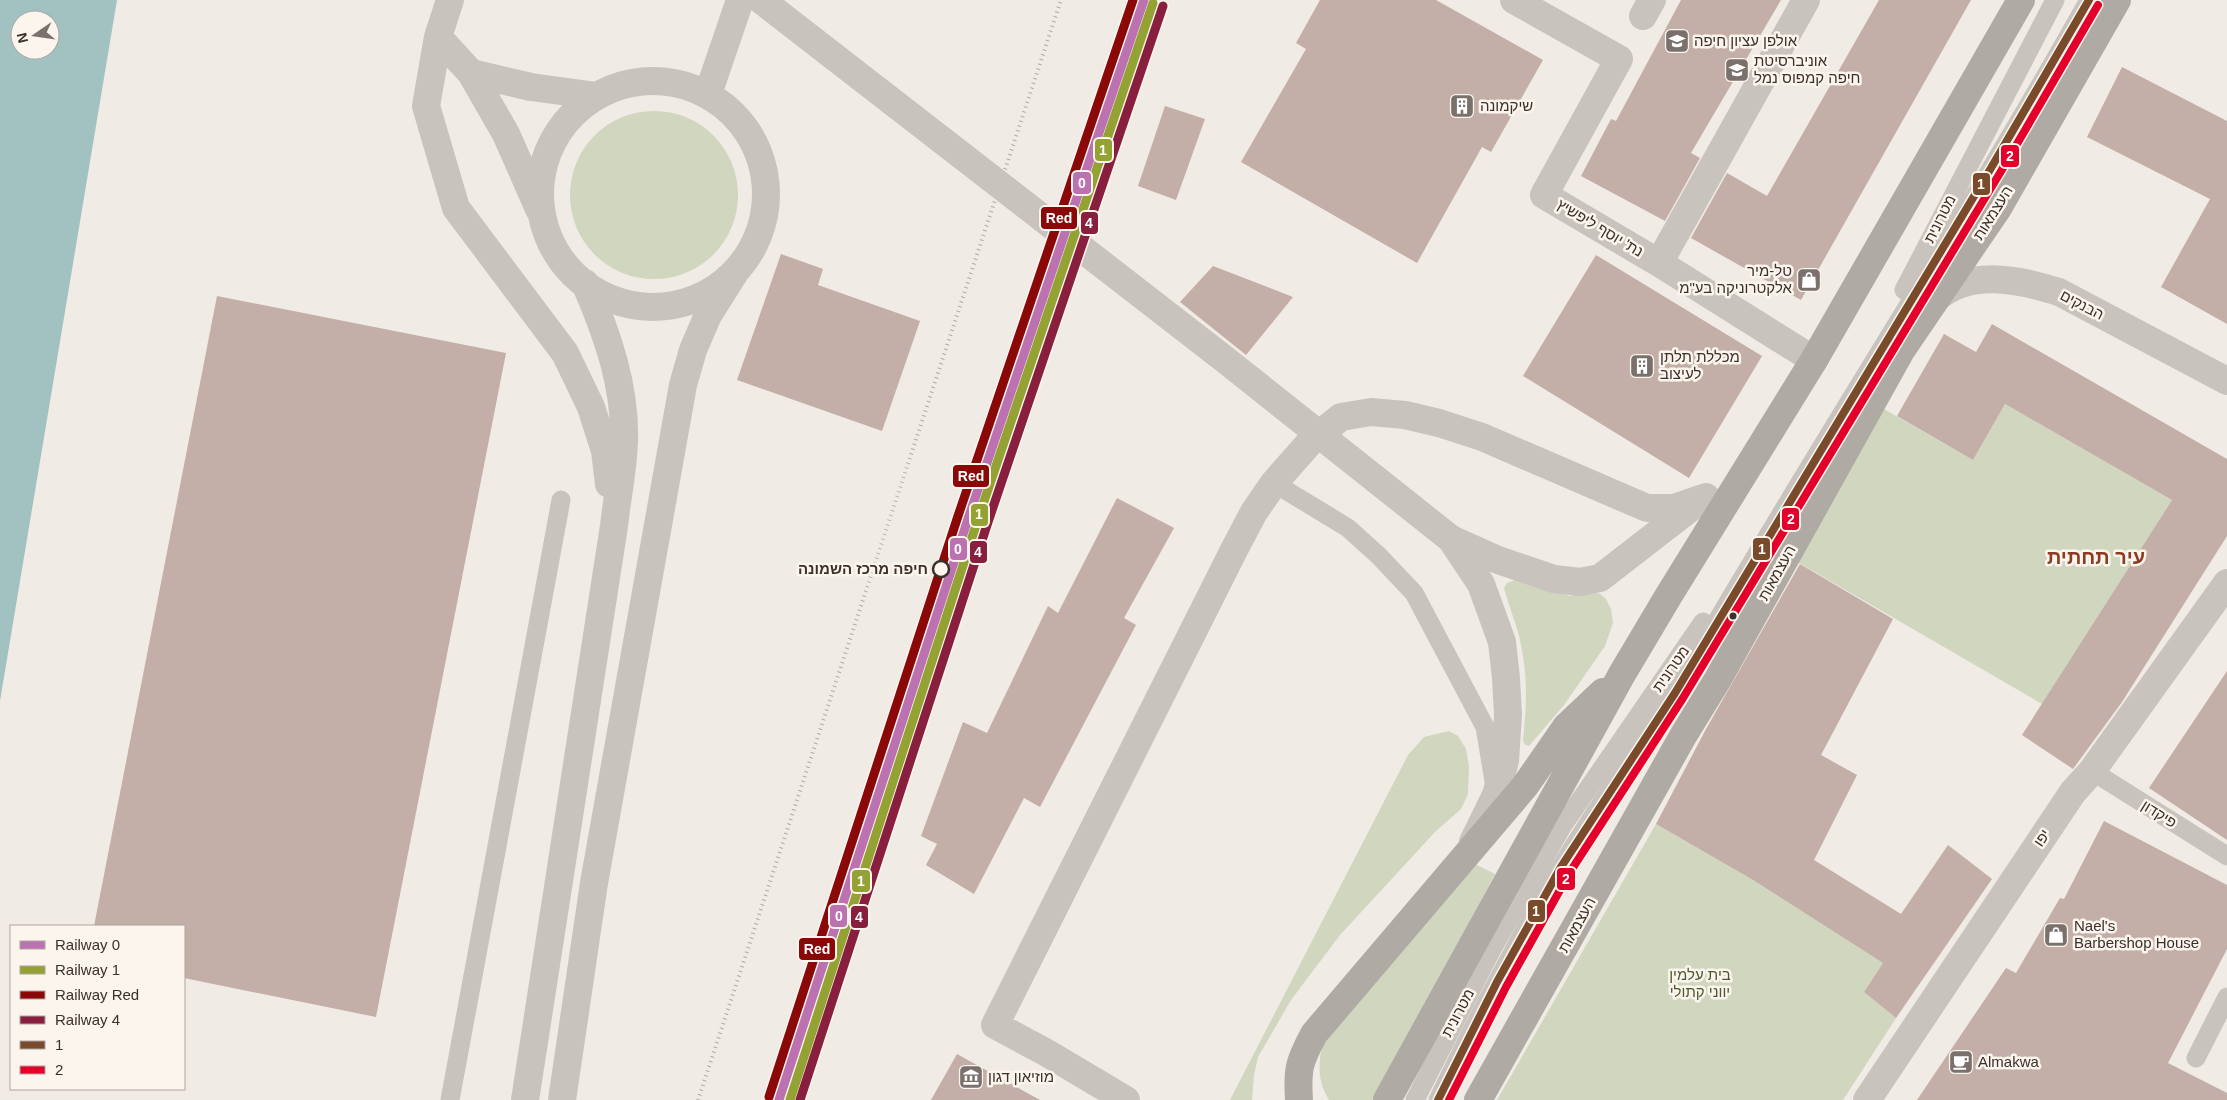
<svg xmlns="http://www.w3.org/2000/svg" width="2227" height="1100" font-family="Arial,Heebo,sans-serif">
<rect width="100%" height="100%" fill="#f0ebe5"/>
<!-- green -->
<path fill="#d1d6bf" d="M570 195a84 84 0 1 1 168 0a84 84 0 1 1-168 0Z
M 2005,404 L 2172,500 L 2042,704 L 1794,560 L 1884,409 L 1973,460 Z
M 1520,578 L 1570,596 L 1592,592 L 1600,594 L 1606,599 L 1611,609 L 1613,623 L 1605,646 L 1564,705 L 1529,746 L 1524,744 L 1523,740 C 1527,702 1528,674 1519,636 C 1515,620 1508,604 1504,588 L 1507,583 Z
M 1449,731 L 1458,736 L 1466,749 L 1469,766 L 1468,794 L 1461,809 L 1435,832 L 1340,935 L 1291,1000 L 1258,1057 L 1254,1075 L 1252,1100 L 1230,1100 L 1408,755 L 1424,737 Z
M 1656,824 L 1753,880 L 1883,963 L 1864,992 L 1896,1018 L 1843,1100 L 1497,1100 Z
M 1471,862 L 1495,874 L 1377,1100 L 1329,1100 C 1318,1082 1318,1066 1322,1046 Z"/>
<!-- water -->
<path fill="#a1c2c1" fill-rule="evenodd" d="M 0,0 L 117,0 L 0,701 ZM 20,20 L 50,20 L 50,50 L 20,50 Z"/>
<!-- building -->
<path fill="#c3afa7" d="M 1320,0 L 1436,0 L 1543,60 L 1491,152 L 1482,147 L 1417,263 L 1241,162 L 1306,49 L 1296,43 Z
M 1681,0 L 1781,0 L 1691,153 L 1700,158 L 1665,221 L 1581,176 L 1611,119 L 1616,121 Z
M 1879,0 L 1971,0 L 1801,300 L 1691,238 L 1727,173 L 1767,196 Z
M 2122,67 L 2227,121 L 2227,324 L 2161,287 L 2210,199 L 2087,137 Z
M 1165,106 L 1205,119 L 1176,200 L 1138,186 Z
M 781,254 L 823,269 L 818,285 L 920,321 L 882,431 L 737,380 Z
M 1596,255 L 1762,356 L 1689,478 L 1523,376 Z
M 1213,266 L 1293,297 L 1246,355 L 1180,302 Z
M 217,296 L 506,353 L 376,1017 L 184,978 L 184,926 L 94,926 Z
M 1992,324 L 2227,459 L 2227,536 L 2122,702 L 2073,769 L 2022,735 L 2172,500 L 2005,404 L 1973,460 L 1897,416 L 1944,334 L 1976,352 Z
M 1117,498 L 1174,528 L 1124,618 L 1136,625 L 1040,807 L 1024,798 L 974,894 L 926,865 L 937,844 L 921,836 L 963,722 L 987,733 L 1048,606 L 1058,613 Z
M 1800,564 L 1893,619 L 1821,755 L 1857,775 L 1814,860 L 1901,914 L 1948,845 L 1992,879 L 1896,1018 L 1864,992 L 1883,963 L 1753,880 L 1656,824 L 1706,729 Z
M 2227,671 L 2227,840 L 2149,788 Z
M 2104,821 L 2227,885 L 2227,949 L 2168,1063 L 2227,1093 L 2227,1100 L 1917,1100 L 2006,968 L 2016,973 L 2060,898 L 2064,899 Z
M 957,1054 L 1040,1100 L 931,1100 Z"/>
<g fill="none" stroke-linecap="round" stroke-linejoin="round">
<!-- lane -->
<path stroke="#c9c3be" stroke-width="19" d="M 1904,290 L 2055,0
M 1274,483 L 1348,528 L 1379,556 L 1414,593 L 1485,727 L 1495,787
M 2092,771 L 2227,856
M 2196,1058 L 2227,997
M 450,1100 L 561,500
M 1415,1100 L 1492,949 L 1563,825 L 1703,622
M 1438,1100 C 1476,1021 1516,942 1561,867 C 1601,799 1650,736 1690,667 C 1820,443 1962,226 2089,0"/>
<!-- street -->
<path stroke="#c9c3be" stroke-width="28" d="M 450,0 L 438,37 L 426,106 L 456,208 L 565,353 L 591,407 L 605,451 L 609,484
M 1514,0 L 1619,59 L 1544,195 L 1659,263 L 1814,360
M 1643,16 L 1652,0
M 438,37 L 471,73 L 506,134 L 539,209
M 471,73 L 531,87 L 597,96
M540 194a113 113 0 1 1 226 0a113 113 0 1 1-226 0Z
M 708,94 L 740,0
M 1659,263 L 1806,0
M 1933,301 C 1967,268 2018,279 2059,292 L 2227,381
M 1451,539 L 1498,560 L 1554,579 L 1580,582 L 1600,578 L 1693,506
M 1451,539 L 1481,584 L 1502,642 L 1506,678 L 1508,715 L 1505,761 L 1496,795 L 1473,842
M 525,1100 L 614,526 C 617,498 623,470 624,442 C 626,387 607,333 585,283
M 562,1100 L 594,883 L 683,385 L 693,350 L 708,315 L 734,274
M 1126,1100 L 1047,1053 L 995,1025 L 1235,548 L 1254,512 L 1274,483 L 1311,441 L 1341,417 L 1371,412 L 1405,415 L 1439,423 L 1482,437 L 1647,508 L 1674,508 L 1706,497
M 1867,1100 L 2073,792 L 2092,771 L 2227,583"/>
<!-- highway -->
<path stroke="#afaaa4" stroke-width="28" d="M 1299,1100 C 1297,1069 1299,1062 1314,1034 L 1525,786 L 1566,727 L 1603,692
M 1387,1100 L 1622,674 L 1669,595 L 1814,360 L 2021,0
M 1478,1100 L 1683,736 L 1718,679 L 1902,349 L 1998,208 L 2117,0"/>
<!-- rail -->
<path stroke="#b1aca8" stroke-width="4" stroke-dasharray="1 4" stroke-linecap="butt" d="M 698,1100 L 1061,0"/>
<!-- street-bridge -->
<path stroke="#c9c3be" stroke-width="28" d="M 761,0 L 1223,358 L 1451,539"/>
<defs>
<path id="bus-1" d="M 1438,1100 L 1497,982 L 1561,867 L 1675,693 L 1991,168 L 2089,0"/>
<path id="bus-2" d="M 1449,1100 L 1506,987 L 1570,872 L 1683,698 L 2000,173 L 2098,5"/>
</defs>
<!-- bus-1 casing -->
<use href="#bus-1" stroke="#fbf5ee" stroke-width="11"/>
<!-- bus-2 casing -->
<use href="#bus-2" stroke="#fbf5ee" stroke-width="11"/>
<!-- bus-1 -->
<use href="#bus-1" stroke="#7a4b2a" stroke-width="8"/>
<!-- bus-2 -->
<use href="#bus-2" stroke="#e4002b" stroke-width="8"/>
<defs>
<path id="rail-1" d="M 779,1100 L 968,519 L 1144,0"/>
<path id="rail-2" d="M 790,1100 L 977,522 L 1153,3"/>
<path id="rail-3" d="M 769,1097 L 958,516 L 1133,0"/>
<path id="rail-4" d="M 800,1100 L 987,525 L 1163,6"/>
</defs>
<!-- rail-1 casing -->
<use href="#rail-1" stroke="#fbf5ee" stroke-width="12"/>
<!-- rail-2 casing -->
<use href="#rail-2" stroke="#fbf5ee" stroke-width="12"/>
<!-- rail-3 casing -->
<use href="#rail-3" stroke="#fbf5ee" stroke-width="12"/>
<!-- rail-4 casing -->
<use href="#rail-4" stroke="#fbf5ee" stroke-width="12"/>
<!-- rail-1 -->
<use href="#rail-1" stroke="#bc72b1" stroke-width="9"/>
<!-- rail-2 -->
<use href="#rail-2" stroke="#93a233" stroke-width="9"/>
<!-- rail-3 -->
<use href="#rail-3" stroke="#8a0808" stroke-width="9"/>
<!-- rail-4 -->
<use href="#rail-4" stroke="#891f3e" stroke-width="9"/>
</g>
<!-- icons -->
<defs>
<symbol id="school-square" viewBox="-11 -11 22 22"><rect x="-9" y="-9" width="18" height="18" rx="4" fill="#7a716c" stroke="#fbf5ee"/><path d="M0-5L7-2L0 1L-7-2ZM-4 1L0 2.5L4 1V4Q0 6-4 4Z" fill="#fff"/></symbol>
<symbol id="building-square" viewBox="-11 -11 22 22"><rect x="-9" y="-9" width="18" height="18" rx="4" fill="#7a716c" stroke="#fbf5ee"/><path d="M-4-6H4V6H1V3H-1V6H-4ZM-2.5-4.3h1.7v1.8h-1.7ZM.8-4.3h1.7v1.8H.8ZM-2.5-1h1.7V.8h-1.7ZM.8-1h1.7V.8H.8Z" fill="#fff"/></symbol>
<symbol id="shop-square" viewBox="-11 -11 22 22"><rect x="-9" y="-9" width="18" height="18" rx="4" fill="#7a716c" stroke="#fbf5ee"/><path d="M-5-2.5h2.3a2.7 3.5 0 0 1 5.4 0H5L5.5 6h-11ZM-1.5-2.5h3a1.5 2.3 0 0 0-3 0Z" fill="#fff"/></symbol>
<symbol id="cafe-square" viewBox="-11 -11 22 22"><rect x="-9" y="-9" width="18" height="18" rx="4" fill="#7a716c" stroke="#fbf5ee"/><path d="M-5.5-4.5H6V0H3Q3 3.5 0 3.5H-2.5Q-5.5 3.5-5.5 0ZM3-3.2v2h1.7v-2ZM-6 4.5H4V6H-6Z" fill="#fff"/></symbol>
<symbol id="museum-square" viewBox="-11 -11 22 22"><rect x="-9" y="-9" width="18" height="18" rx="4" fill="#7a716c" stroke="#fbf5ee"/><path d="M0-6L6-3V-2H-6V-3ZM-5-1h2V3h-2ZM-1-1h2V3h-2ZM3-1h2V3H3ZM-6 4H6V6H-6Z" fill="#fff"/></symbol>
</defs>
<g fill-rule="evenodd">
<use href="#school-square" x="1663" y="27" width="28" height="28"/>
<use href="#school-square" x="1723" y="56" width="28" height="28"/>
<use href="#building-square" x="1448" y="92" width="28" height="28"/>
<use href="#shop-square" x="1795" y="266" width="28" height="28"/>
<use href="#building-square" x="1628" y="352" width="28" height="28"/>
<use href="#shop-square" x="2042" y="921" width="28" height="28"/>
<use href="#cafe-square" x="1947" y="1048" width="28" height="28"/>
<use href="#museum-square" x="957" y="1063" width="28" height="28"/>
</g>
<!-- markers -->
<circle fill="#fbf5ee" stroke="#3b302b" stroke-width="2.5" cx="941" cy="569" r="8"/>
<circle fill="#3b302b" stroke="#fbf5ee" stroke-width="2" cx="1733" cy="616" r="4.5"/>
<g text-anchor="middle" stroke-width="5" stroke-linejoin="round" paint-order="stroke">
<!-- poi labels -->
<g font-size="15" fill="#3b302b" stroke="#fbf5ee" text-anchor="start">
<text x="1694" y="46">אולפן עציון חיפה</text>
<text x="1754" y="66">אוניברסיטת<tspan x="1754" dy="17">חיפה קמפוס נמל</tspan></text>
<text x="1480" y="111">שיקמונה</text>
<text x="1792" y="276" text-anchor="end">טל-מיר<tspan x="1792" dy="17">אלקטרוניקה בע"מ</tspan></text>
<text x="1660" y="362">מכללת תלתן<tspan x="1660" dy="17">לעיצוב</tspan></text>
<text x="2074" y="931">Nael's<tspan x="2074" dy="17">Barbershop House</tspan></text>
<text x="1978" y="1067">Almakwa</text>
<text x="988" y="1082">מוזיאון דגון</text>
</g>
<!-- street labels -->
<g font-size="15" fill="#3b302b" stroke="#fbf5ee">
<text transform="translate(1993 213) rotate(-58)" y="5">העצמאות</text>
<text transform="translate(1940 219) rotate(-63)" y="5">מטרונית</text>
<text transform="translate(1600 228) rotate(31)" y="5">נת' יוסף ליפשיץ</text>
<text transform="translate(2082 305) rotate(27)" y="5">הבנקים</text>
<text transform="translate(1777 573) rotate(-61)" y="5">העצמאות</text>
<text transform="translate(1671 669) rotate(-55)" y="5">מטרונית</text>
<text transform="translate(2159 814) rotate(32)" y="5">פיקדון</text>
<text transform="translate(2042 838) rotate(-56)" y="5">יפו</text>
<text transform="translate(1577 925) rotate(-61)" y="5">העצמאות</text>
<text transform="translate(1458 1013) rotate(-62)" y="5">מטרונית</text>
</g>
<!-- stop labels -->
<g font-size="15" font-weight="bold" fill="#3b302b" stroke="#fbf5ee" text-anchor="end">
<text x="928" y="574">חיפה מרכז השמונה</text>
</g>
<!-- park labels -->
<g font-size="15" fill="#4a5a2e" stroke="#fbf5ee">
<text x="1700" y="980">בית עלמין<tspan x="1700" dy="17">יווני קתולי</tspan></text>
</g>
<!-- district labels -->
<g font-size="20" font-weight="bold" fill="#8c3b22" stroke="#fbf5ee">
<text x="2096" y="564">עיר תחתית</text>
</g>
</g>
<g stroke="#fbf5ee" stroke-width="2">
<rect x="1094" y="138" width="19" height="24" rx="5" fill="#93a233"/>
<rect x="2000" y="144" width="20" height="24" rx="5" fill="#e4002b"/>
<rect x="1072" y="171" width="20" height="24" rx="5" fill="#bc72b1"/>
<rect x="1972" y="172" width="19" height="24" rx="5" fill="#7a4b2a"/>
<rect x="1040" y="206" width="38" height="24" rx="5" fill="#8a0808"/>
<rect x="1080" y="211" width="19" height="24" rx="5" fill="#891f3e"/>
<rect x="952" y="464" width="38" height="24" rx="5" fill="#8a0808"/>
<rect x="970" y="503" width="19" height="24" rx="5" fill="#93a233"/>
<rect x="1781" y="507" width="19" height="24" rx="5" fill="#e4002b"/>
<rect x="949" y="537" width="19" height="24" rx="5" fill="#bc72b1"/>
<rect x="1752" y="537" width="19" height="24" rx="5" fill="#7a4b2a"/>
<rect x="969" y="540" width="19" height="24" rx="5" fill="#891f3e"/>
<rect x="1556" y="867" width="20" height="24" rx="5" fill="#e4002b"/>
<rect x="851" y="869" width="20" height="24" rx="5" fill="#93a233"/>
<rect x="1527" y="899" width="19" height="24" rx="5" fill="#7a4b2a"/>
<rect x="829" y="904" width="19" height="24" rx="5" fill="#bc72b1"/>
<rect x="850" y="905" width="19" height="24" rx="5" fill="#891f3e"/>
<rect x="798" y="937" width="38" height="24" rx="5" fill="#8a0808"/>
</g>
<g font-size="14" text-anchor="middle" font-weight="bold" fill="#fff">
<text x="1103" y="155">1</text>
<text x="2010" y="161">2</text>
<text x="1082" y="188">0</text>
<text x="1981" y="189">1</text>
<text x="1059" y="223">Red</text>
<text x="1089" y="228">4</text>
<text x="971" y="481">Red</text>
<text x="979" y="519">1</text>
<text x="1791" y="524">2</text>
<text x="958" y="554">0</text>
<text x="1762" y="554">1</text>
<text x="978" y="557">4</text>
<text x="1566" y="884">2</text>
<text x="861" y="886">1</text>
<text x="1536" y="916">1</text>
<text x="839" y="921">0</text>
<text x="859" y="922">4</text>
<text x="817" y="954">Red</text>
</g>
<!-- legend -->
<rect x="10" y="925" width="175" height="165" fill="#fbf5ee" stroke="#aea6a0"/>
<rect x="20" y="941" width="25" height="8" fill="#bc72b1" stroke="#aea6a0"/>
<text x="55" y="950" font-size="15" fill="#3b302b">Railway 0</text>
<rect x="20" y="966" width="25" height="8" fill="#93a233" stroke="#aea6a0"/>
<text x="55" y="975" font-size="15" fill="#3b302b">Railway 1</text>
<rect x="20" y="991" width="25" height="8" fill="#8a0808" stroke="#aea6a0"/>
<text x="55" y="1000" font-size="15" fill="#3b302b">Railway Red</text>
<rect x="20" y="1016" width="25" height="8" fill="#891f3e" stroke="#aea6a0"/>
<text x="55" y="1025" font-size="15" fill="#3b302b">Railway 4</text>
<rect x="20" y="1041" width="25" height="8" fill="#7a4b2a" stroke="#aea6a0"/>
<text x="55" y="1050" font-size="15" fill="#3b302b">1</text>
<rect x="20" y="1066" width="25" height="8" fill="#e4002b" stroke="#aea6a0"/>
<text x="55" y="1075" font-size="15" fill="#3b302b">2</text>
<!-- north arrow -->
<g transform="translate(35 35) rotate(257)"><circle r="24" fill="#fbf5ee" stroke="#aea6a0"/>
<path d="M0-4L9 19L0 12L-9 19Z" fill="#7a716c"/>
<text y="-8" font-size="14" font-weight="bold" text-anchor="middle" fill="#3b302b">N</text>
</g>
</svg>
